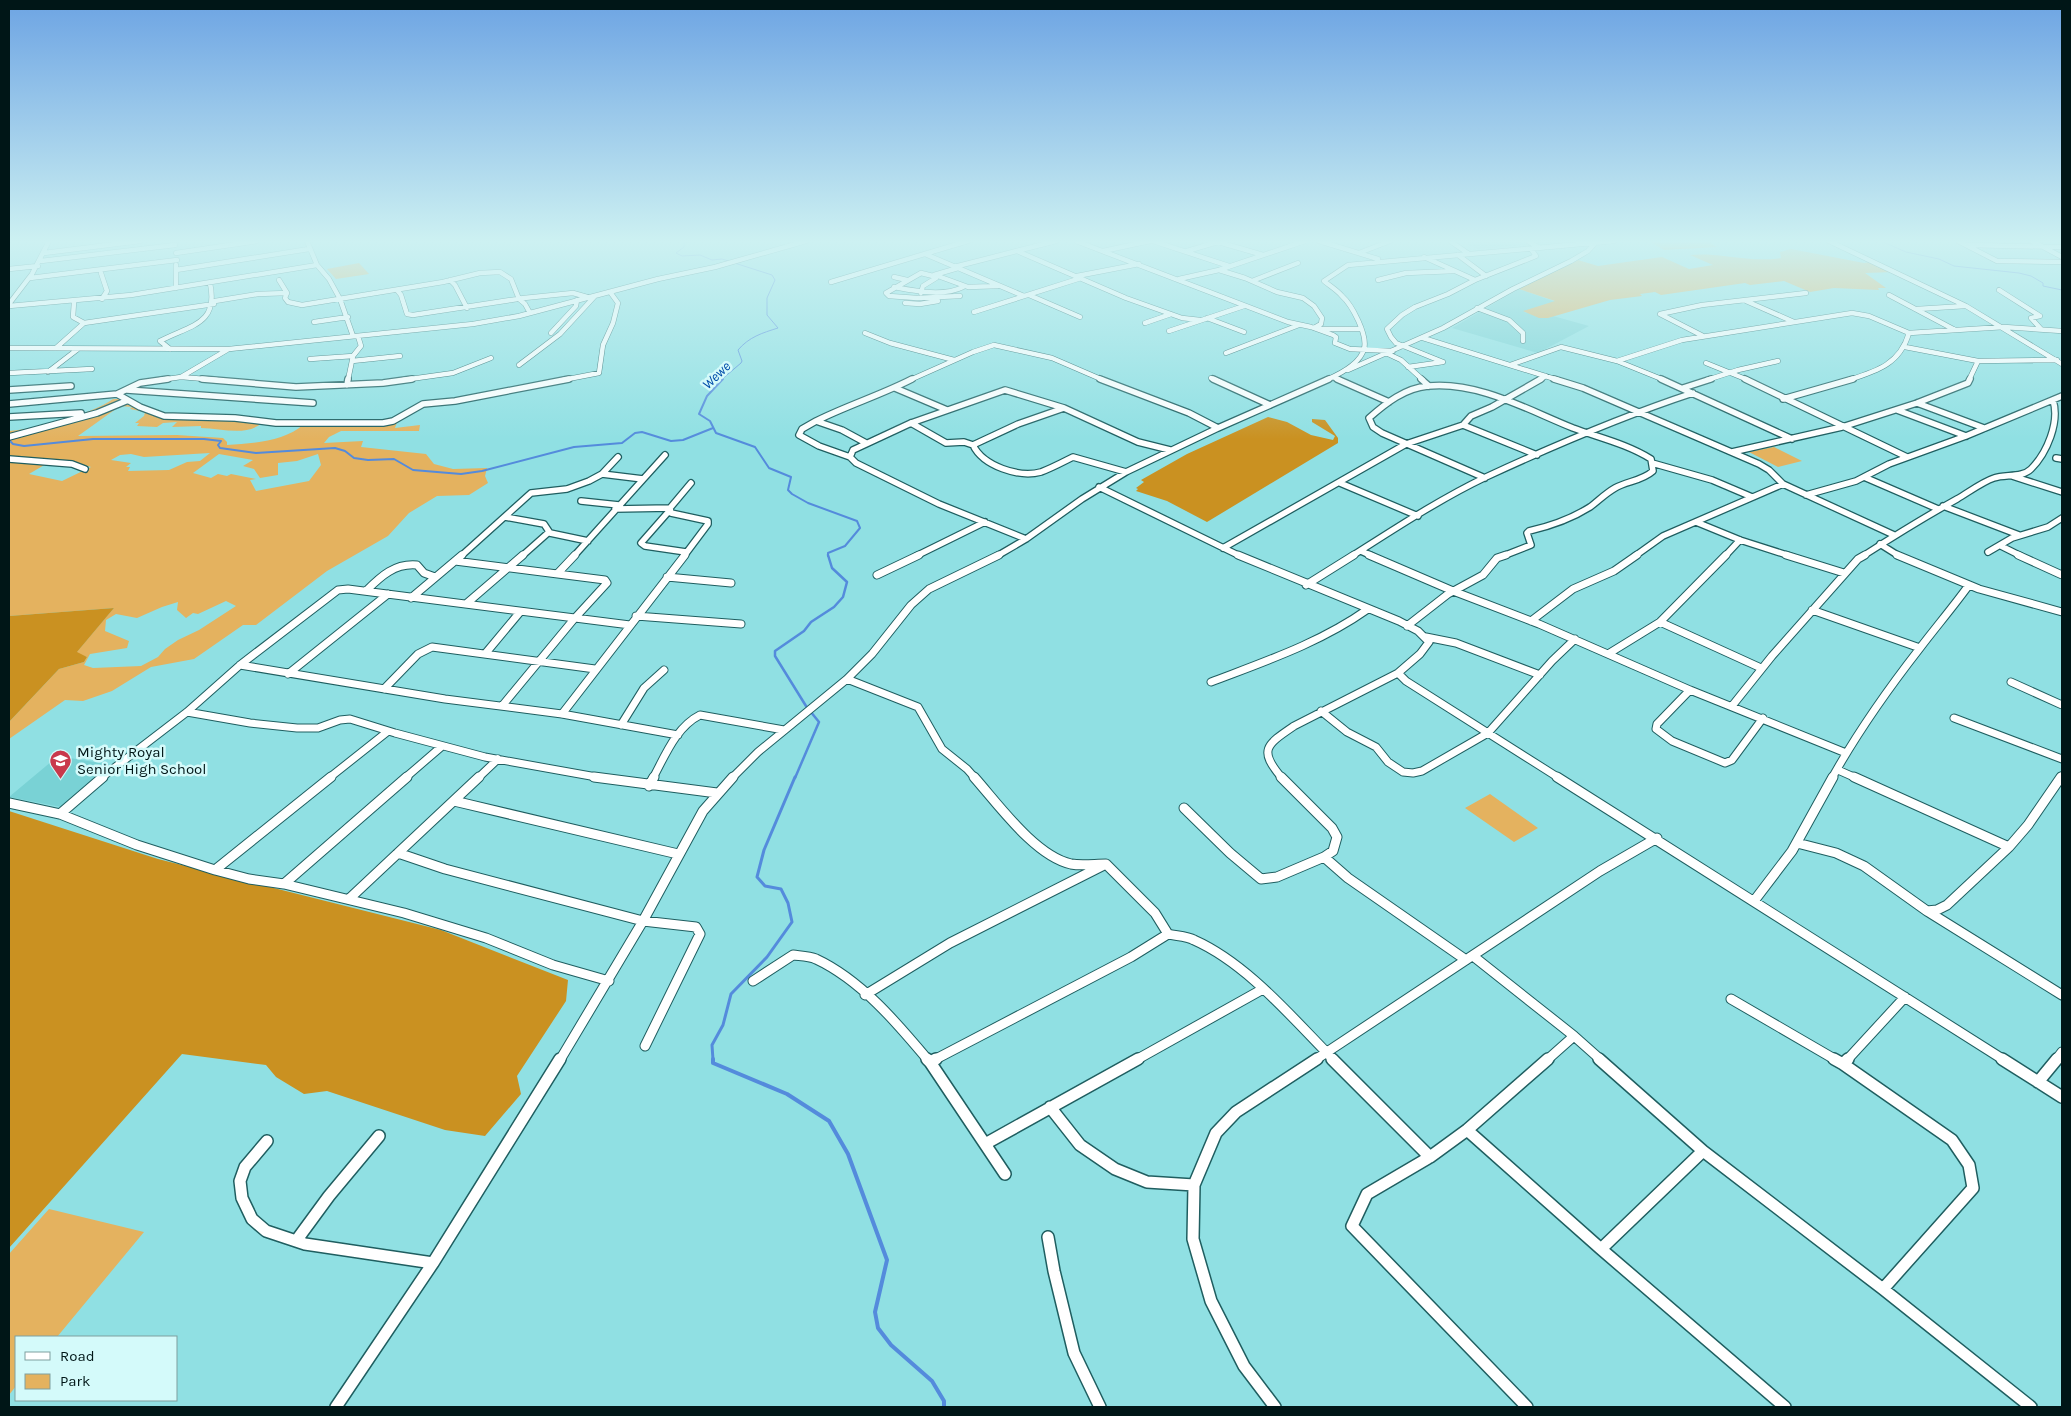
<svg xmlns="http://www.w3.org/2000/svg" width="2071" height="1416" font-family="Karla,sans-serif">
<rect width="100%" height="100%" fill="#90e0e3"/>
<!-- built -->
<path fill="#79d2d5" d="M 1460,241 L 1571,241 L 1477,249 Z
M 1519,289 L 1556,302 L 1524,312 L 1548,318 L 1553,316 L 1589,326 L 1538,353 L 1452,328 Z
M 58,756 L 112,765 L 61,807 L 9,797 Z"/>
<!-- green -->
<path fill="#e4b25f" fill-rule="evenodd" d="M 1649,241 L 1707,241 L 1717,247 L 1664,250 Z
M 1791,249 L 1864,263 L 1870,262 L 1893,272 L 1865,273 L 1886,288 L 1878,288 L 1879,290 L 1834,288 L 1810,292 L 1784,281 L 1750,285 L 1745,283 L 1661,295 L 1655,292 L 1640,294 L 1642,296 L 1610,300 L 1548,318 L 1539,318 L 1523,311 L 1555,301 L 1519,289 L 1578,260 L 1598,266 L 1662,257 L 1689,269 L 1713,265 L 1690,255 C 1721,252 1747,263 1781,258 L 1780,252 Z
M 359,263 L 369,274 L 336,279 L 327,269 Z
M 113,399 L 118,399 L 155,416 L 173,418 L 364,425 L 397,422 L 395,428 L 420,425 L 419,431 L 341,431 L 329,437 L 324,443 L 363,441 L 361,447 L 426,454 L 434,464 L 453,469 L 487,468 L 485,476 L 488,483 L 469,495 L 437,496 L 409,513 L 388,536 L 327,571 L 256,625 L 243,625 L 194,659 L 151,667 L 112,691 L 83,701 L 65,700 L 9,739 L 9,722 L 59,669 L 84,662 L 87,657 L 76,653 L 114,608 L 9,616 L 9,431 C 36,429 90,415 113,399 ZM 120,406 L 132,407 L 130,409 L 145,412 L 144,416 L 135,423 L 139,423 L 137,426 L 157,427 L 163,423 L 177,422 L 172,427 L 201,426 L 201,428 C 221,428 245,437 262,423 L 304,424 C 284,442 253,443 227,445 L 227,442 L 223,438 L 177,435 L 78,436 ZM 210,453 L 200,461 L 187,462 L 169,470 L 128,471 L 130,467 L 126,467 L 131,463 L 111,460 L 120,455 L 131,454 L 144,457 ZM 219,454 L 253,460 L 243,466 L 254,469 L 260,478 L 278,475 L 278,463 L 297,461 L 318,454 L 321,465 L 309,481 L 256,491 L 250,480 L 256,479 L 231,474 L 227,476 L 218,474 L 211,478 L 193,473 ZM 51,461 L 74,462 L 91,467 L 62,481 L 29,474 ZM 226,601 L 236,606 L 199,630 L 178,640 L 165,649 L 158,657 L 141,666 L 93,668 L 84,665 L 90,654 L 127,648 L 129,641 L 105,631 L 106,620 L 116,614 L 137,618 L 162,607 L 178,602 L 177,610 L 186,618 L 193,613 L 198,614 Z
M 1774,447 L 1802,461 L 1778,467 L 1749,452 Z
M 1490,794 L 1538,828 L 1514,842 L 1465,808 Z
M 49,1209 L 144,1232 L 57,1337 L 16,1337 L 16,1386 L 9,1395 L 9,1254 Z"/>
<!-- forest -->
<path fill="#ca9121" d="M 1268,417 L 1287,422 L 1311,435 L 1333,440 L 1335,436 L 1312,422 L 1312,419 L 1325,420 L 1338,438 L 1338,443 L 1207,522 L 1167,501 L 1136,491 L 1138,489 L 1136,488 L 1144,482 L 1141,480 L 1187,454 Z
M 114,608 L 77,652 L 87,657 L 84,662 L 59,669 L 9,722 L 9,616 Z
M 9,811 L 158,859 L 441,930 L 568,980 L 566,1001 L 517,1076 L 521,1094 L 485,1136 L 445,1130 L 327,1091 L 304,1094 L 276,1077 L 266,1065 L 182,1054 L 9,1248 Z"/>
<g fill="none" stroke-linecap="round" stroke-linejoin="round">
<!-- stream-far4 -->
<path stroke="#548bdc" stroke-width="1" d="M 694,241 L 684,243 L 684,247 L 676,253 L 682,256 L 700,255 L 712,260 L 722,259 L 772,275 L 775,280 L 767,298 L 767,315 L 778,328 C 762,333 749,337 738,350 L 742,361 L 741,363 L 721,380
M 1881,241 L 1906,252 L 1939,259 L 1954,266 L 2019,273 L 2031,276 L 2043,283 L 2043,286 L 2062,290"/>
<!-- stream-far3 -->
<path stroke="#548bdc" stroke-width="2" d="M 723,379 L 707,396 L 699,414 L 710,421 L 716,433 L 755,447 L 769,468 L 791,477 L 788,490 L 792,494 L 808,503 L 857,521 L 860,528 L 845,546 L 828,553 L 828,556
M 9,440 L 13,444 L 24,446 L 93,439 L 204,439 L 221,441 L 218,445 L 220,448 L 256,453 L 335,448 L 345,451 L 354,458 L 368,460 L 394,459 L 413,470 L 461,474 L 482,471 L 574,447 L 622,443 L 635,433 L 642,432 L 671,441 L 683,440 L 713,428"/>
<!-- stream-far2 -->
<path stroke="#548bdc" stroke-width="2.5" d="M 795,778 L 819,722 L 806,706 L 775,656 L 775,651 L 804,631 L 811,622 L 834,607 L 843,597 L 847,582 L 832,568 L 828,555"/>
<!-- stream-far1 -->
<path stroke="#548bdc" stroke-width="3" d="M 713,1060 L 712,1045 L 723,1025 L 731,994 L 767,957 L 792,922 L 788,903 L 781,889 L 765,886 L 757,877 L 764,850 L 795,777"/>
<!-- stream -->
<path stroke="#548bdc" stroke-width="4" d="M 713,1059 L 713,1063 L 787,1094 L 829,1121 L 848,1154 L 887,1260 L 875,1312 L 878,1328 L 891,1345 L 932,1381 L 944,1401 L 944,1407"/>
<defs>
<path id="minor-far4" d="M 307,241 L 317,265 L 329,279 L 340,299 L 353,336
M 1076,241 L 1288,322 L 1311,327 L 1333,335 L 1336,337 L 1335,343 L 1350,349 L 1393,351
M 1153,241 L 1229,266
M 1215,241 L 1263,255
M 1319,241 L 1378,259
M 1450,241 L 1469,254
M 1528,241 L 1539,248
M 1829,241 L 1966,306 L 2062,364
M 1958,241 L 1997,261 L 2062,262
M 2032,241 L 2062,257
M 1969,245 L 2062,247
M 1017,251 L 1126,298 L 1182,318 L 1200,320
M 1103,251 L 1150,241
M 1187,251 L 1221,241
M 44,253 L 140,241
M 176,253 L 257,241
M 1359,253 L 1390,241
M 925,254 L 1024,296
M 1458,255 L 1486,276
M 1424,257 L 1475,280
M 41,261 L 175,245
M 176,265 L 176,288
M 954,267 L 1056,241
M 9,269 L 38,266
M 176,270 L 309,249
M 1219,270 L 1245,278 L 1277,292 L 1303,298 L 1314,306 L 1322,318 L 1321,324 L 1314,328
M 101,273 L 107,291 L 102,299
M 938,274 L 938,276 L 968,287 L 998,286
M 934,275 L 958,268
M 933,276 L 921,273 L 886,293 L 889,296 L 917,298 L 960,296
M 1077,276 L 1139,264
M 894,277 L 907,280
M 30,278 L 177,260
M 1179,279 L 1219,270 L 1305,241
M 279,280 L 287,293
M 450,280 L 455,285 L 467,308
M 1378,280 L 1406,273 L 1454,271
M 1252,281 L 1298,263
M 831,282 L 968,241
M 894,287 C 915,291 943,297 963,287
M 397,290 L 401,295 L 407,314 L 413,315 L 524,298 L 573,293 L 587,297
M 1999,290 L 2040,316 L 2031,318 L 2041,329
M 921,293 L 923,286 L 936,278
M 1029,295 L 1080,317
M 1889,295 L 1955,330
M 215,301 L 258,294 L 287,293 L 285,298 L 288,302 L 302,305 L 443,282 L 480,273 L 500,272 L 511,279 L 519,299 L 525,304 L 530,313
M 1746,301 L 1794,322
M 74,302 L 73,317 L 84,323 L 214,304
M 905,303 L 920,304 L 938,301
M 9,304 L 32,274 L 49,241
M 9,306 L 131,295 L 317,265
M 1477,308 L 1509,320 L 1523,333 L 1523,341
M 1917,309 L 1965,306
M 974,312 L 1081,278
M 1207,318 L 1244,332
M 314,322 L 348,317
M 1145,323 L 1171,314
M 1321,329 L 1361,329
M 1169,331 L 1244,306
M 551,333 L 576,306 L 577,300
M 865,333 L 890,343 L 954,360
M 1909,333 L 2004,327 L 2062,331
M 1703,336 L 1660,314 L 1702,305 L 1806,293
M 1423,338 L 1558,380
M 1905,347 L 1978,361 L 2057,360
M 9,348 L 229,349 L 473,324 L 519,316 L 658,279 L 715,267 L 806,241
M 56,348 L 84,323
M 170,349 L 160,341 C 190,325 219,325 210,283
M 1226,353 L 1299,325
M 1386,353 L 1401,360 L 1423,380
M 310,359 L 353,356
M 352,361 L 400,356
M 1617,361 L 1682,340 L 1852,313 L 1869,316 L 1909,333 C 1900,364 1877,371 1849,380
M 1443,362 L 1396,343 L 1391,337 L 1387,329 L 1402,315 L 1415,307 L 1448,294 L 1475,280 L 1536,256 L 1531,249
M 1706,363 L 1748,380
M 519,365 L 560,334 L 595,296
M 1510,365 L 1561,347 L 1617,361 L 1664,380
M 1408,367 L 1443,362
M 1348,370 L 1443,328 L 1513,289 L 1571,261 L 1588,251 L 1596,242
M 48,372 L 78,349
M 9,373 L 92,369
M 181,377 L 217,380
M 1333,377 L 1340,380
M 1211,378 L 1216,380
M 160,380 L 181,377 L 227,350
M 348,380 L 353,356 L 361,346 L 358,336
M 403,380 L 453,373 L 491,358
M 563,380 L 599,373 L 603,345 L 613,323 L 618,303 L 610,292
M 910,380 L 973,352 L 994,345 L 1052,358 L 1103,380
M 1326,380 C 1340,374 1360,364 1364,349 C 1368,335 1352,305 1342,296 C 1337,290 1330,286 1324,281 L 1348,265 L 1614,241
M 1539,380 L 1546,376
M 1707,380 L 1738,370 L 1778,361
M 1969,380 L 1978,361"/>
<path id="minor-far3" d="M 168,379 L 140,383 L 117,394 L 140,407 L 164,416 L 235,418 L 276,423 L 383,423 L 393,421 L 423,404 L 455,401 L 569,379
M 202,379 L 296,387 L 383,383 L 412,379
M 1100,379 L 1189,413 L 1218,428
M 1213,379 L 1270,405
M 1337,379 L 1389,402
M 1421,379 L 1429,386
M 1554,379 L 1583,388 L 1759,464 L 1769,470 L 1783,484 L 1663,536 L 1635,556
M 1661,379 L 1792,439
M 1745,379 L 1907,457
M 347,385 L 348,379
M 895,388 L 947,410
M 1683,388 L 1711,379
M 9,390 L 71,386
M 127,390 L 313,403
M 1783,399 L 1853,379
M 1917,403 L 1984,428
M 9,404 L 117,394
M 1897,410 L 1966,436
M 9,417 L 81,413
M 816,421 L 802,429 L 799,435 L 819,446 L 850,457
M 911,423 L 946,443 L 964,442 L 973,445 L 1018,424 L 1064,408
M 1463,425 L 1537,455
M 9,437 L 97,413 L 126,401
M 866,443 L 842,430 L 816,421 C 848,405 881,395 912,379
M 973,445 C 983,466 1019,478 1041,472 C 1052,468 1063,462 1073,457 L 1126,472
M 1732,452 L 1842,427 L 1917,403 L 1968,383 L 1970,379
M 2056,458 L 2062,459
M 9,459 L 72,464 L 85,469
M 1652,463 L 1712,480 L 1752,497
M 602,474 L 643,479
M 2012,476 L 2062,492
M 1864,477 L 1938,509
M 1485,478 L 1382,433 L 1373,427 L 1369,418 C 1386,403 1405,388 1428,386 C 1478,381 1528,410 1573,428 C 1600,438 1627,444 1651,459 L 1653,471 C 1642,481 1627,481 1615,488 C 1606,493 1598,501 1590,507 C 1571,519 1551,526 1529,531 L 1527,533 L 1531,545 L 1503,556
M 1340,483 L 1418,516
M 1783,484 L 1894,535
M 1099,487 L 1240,556
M 1806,495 L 1856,481 L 1889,464 L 1966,436 L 2062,396
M 581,501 L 619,505
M 1943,506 L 2019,535
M 615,509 L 670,508
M 670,510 L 641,543 L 645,546 L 686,552
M 505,517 L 544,524 L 550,533 L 588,541
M 1696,522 L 1740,540 L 1790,556
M 1026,539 L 939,504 L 856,463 L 850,457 L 853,450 L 911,423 L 1005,390 L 1064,408 L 1138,442 L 1170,450
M 1880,544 L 1899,556
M 2001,546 L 2021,556
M 1223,548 L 1406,444 L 1463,425 L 1471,416 L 1492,407 L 1541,379
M 1361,551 L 1372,556
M 1988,552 L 2012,538 L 2048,527 L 2062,518
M 461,556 L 531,493 L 567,489 L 589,481 L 602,474 L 618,457
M 522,556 L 549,532
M 574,556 L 665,455
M 684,556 L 708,524 L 708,521 L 671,513 L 670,508 L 691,483
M 916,556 L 985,522
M 997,556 L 1026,539 L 1082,499 L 1126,472 L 1218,428 L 1329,379
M 1352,556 C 1396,528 1440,499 1486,477 C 1553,446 1623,416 1693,393
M 1725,556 L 1740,540
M 1863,556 C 1894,536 1925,517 1957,499 C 1969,492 1982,482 1994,478 C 2005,474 2022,478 2031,469 C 2047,453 2060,422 2053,400"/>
<path id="minor-far2" d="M 1238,555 L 1399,621 L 1418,631 L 1429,642 L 1420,654 L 1398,673 L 1406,681 L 1559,778
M 1369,555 L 1453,591 L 1539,624 L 1690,690 L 1846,753
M 1786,555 L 1844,573
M 1897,555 L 1979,589 L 2062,612
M 2018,555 L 2062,575
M 455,561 L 605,580 L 607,583 L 574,619 L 502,706
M 558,573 L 575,555
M 877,575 L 919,555
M 667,577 L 731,583
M 1306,585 L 1354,555
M 366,591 C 381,576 395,563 417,565 L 424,573 L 435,577
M 411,598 L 462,555
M 466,604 L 523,555
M 1812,610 L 1920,648
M 636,616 L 741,624
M 1531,621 L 1573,589 L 1614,571 L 1637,555
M 1660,622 L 1761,668
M 1407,626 L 1448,594 L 1483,575 L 1497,558 L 1506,555
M 1426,637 L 1456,643 L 1540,675
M 485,654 L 520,612
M 1608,654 L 1660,622 L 1726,555
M 240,665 L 445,699 L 562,714 L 678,735
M 288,674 L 388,594
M 847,679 L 918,707 L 942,749 L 967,769 L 975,778
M 1211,682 C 1266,661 1320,643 1368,609
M 2011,682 L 2062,705
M 384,689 L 418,654 L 432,647 L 595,669
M 1690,690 L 1657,724 L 1656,729 L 1672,741 L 1725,763 L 1732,760 L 1763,718
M 1732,706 L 1772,656 L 1858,559 L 1865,555
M 1321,711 L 1347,732 L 1376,747 L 1388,762 L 1403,772 L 1413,773 L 1422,771 L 1488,733 L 1552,661 L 1575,639
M 187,712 L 250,723 L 297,728 L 318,728 L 340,720 L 350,719 L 395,733 L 485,757 L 602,778
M 562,714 L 685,555
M 1954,718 L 2062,759
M 621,725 L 644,688 L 664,670
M 1838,770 L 1856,778
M 101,778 L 187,712 L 240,665 L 338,590 L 348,589 L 630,625
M 329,778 L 387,732
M 405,778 L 441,747
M 478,778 L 498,759
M 653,778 C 665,756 676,727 700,715 L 784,730
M 732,778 L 758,752 L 847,679 L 872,654 L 911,605 L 929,589 L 999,555
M 1282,778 C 1258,750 1266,745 1294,726 L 1398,673
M 1832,778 C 1857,733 1888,689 1920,648 C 1936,627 1953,607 1969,585
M 2060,778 L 2062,776"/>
<path id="minor-far1" d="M 594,777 L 717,793
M 974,777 C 998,804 1035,856 1071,864 C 1082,866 1095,864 1106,864 L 1155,913 L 1168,934
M 1281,777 L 1332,828 L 1337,837 L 1333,851 L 1324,857
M 1557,777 L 2004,1060
M 1854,777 L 2009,847
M 649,786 L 654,777
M 454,801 L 678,854
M 9,803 L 60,814 L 137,845 L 215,870 L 249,879 L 284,884 L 404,913 L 486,938 L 553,965 L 609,981
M 1184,808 L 1230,853 L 1261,879 L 1277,877 L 1324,857 L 1348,878 L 1466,960
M 60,814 L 103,777
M 1797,843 L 1836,853 L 1864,866 L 1927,911 L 1937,910 L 1947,905 L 2009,847 L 2028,825 L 2061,777
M 398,853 L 445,869 L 643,921 L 696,927 L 700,934 L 645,1046
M 215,870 L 331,777
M 284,884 L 407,777
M 349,899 L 479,777
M 1754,901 L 1792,851 L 1833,777
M 1927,911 L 2062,995
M 1473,956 L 1574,1036 L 1601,1060
M 753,981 L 793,955 C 801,956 809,956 816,959 C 861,980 897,1023 928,1060
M 865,995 L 950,943 L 1104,865
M 1731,999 L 1836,1060
M 560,1060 L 643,921 L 703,811 L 733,777
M 934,1060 L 1131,957 L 1168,934 C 1176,936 1187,936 1194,940 C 1248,964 1293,1019 1334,1060
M 1136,1060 L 1263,989
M 1315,1060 L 1600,871 L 1657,838
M 1547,1060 L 1574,1036
M 1847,1060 L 1905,997
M 2056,1060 L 2062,1052"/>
<path id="minor" d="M 927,1059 L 930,1062 L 936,1059
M 1332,1059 L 1430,1157
M 1599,1059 L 1703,1151 L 1883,1289 L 2031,1407
M 1834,1059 L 1843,1064 L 1848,1059
M 2002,1059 L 2062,1097
M 930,1062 L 1005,1174
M 1843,1064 L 1952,1140 L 1969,1165 L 1973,1188 L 1883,1289
M 2038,1082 L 2057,1059
M 1050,1107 L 1080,1145 L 1115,1169 L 1147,1182 L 1194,1185
M 1467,1130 L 1601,1249 L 1785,1407
M 267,1141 L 245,1167 L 240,1181 L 242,1198 L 252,1219 L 266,1231 L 305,1244 L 433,1263
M 985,1144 L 1138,1059
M 1048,1237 L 1054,1271 L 1074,1353 L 1100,1407
M 296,1241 L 329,1196 L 379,1136
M 1601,1249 L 1703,1151
M 336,1407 L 433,1263 L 560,1059
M 1275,1407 L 1244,1366 L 1211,1301 L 1193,1239 L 1194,1185 L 1216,1133 L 1236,1112 L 1317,1059
M 1527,1407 L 1352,1226 L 1367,1194 L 1430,1157 L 1467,1130 L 1548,1059"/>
</defs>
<!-- minor-far4 casing -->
<use href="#minor-far4" stroke="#1f5e60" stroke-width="5.5"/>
<!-- minor-far3 casing -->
<use href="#minor-far3" stroke="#1f5e60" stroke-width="8"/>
<!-- minor-far2 casing -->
<use href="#minor-far2" stroke="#1f5e60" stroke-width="9"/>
<!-- minor-far1 casing -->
<use href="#minor-far1" stroke="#1f5e60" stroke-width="11"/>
<!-- minor casing -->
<use href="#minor" stroke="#1f5e60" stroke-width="14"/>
<!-- minor-far4 -->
<use href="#minor-far4" stroke="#fff" stroke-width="4.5"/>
<!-- minor-far3 -->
<use href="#minor-far3" stroke="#fff" stroke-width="5.5"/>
<!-- minor-far2 -->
<use href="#minor-far2" stroke="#fff" stroke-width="7"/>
<!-- minor-far1 -->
<use href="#minor-far1" stroke="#fff" stroke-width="9"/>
<!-- minor -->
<use href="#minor" stroke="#fff" stroke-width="11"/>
</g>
<!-- sky -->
<linearGradient id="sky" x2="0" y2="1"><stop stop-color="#6da4e3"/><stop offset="0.55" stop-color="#cdf1f2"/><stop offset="1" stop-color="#cdf1f2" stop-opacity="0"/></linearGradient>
<rect width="2071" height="439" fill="url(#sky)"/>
<!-- icons -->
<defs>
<symbol id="school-pin" viewBox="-11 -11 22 30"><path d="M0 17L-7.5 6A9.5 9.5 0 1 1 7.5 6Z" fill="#c9394c" stroke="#d4fafa"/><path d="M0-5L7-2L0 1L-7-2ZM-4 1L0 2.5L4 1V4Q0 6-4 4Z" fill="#fff"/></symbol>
</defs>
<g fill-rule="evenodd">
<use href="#school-pin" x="48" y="748" width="25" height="34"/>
</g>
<g text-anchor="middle" stroke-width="5" stroke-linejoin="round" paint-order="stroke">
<!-- far-water labels -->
<g font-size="14" font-style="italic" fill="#004caa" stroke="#d4fafa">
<text transform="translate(716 375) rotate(-44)" y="5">Wewe</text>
</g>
<!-- poi labels -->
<g font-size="15" fill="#001617" stroke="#d4fafa" text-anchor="start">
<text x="77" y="757">Mighty Royal<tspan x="77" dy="17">Senior High School</tspan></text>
</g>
</g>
<!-- border -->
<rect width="2071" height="1416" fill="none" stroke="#001617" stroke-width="20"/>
<!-- legend -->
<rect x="15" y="1336" width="162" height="65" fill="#d4fafa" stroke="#7f9f9f"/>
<rect x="25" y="1352" width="25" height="8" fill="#ffffff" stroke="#7f9f9f"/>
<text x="60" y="1361" font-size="15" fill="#001617">Road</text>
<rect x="25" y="1374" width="25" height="15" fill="#e4b25f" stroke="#7f9f9f"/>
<text x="60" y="1386" font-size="15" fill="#001617">Park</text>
</svg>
